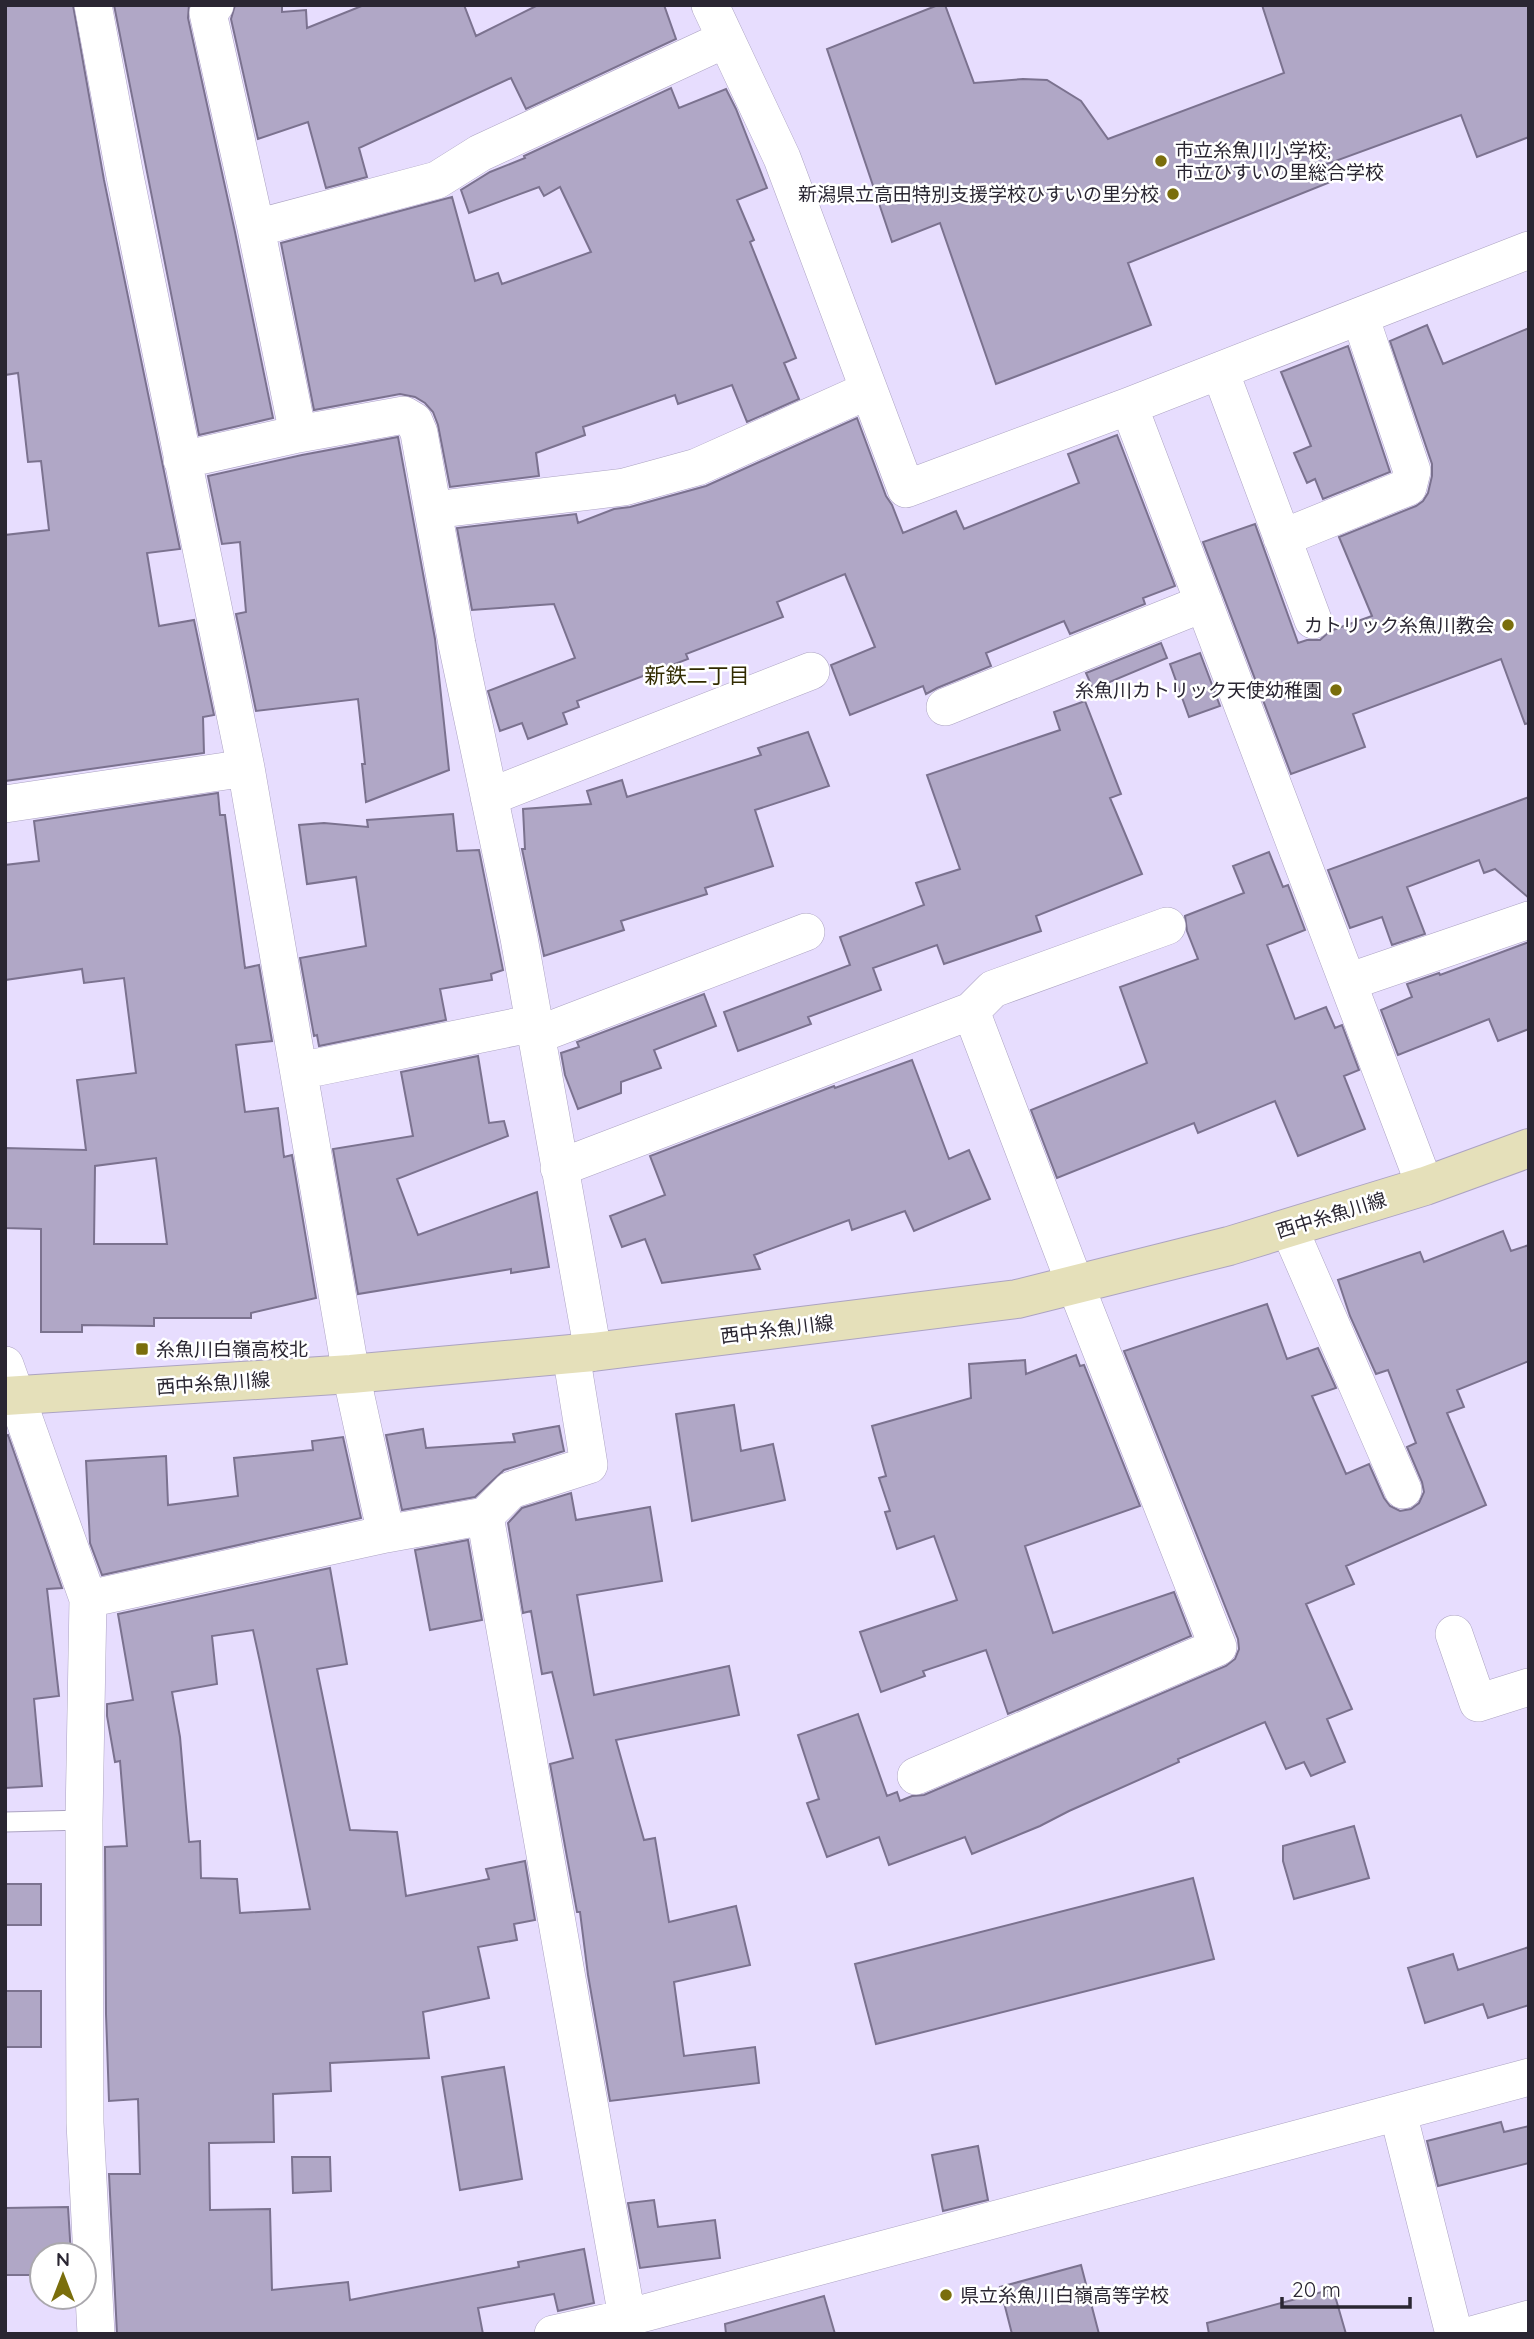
<svg xmlns="http://www.w3.org/2000/svg" width="1534" height="2339" font-family="Quicksand,'Noto Sans JP',sans-serif">
<rect width="100%" height="100%" fill="#e7ddfe"/>
<!-- building -->
<path fill="#b0a7c6" stroke="#7b728f" stroke-width="2" fill-rule="evenodd" d="M 5,5 L 73,5 L 104,180 L 180,549 L 147,553 L 159,626 L 194,620 L 214,715 L 203,717 L 204,753 L 5,781 L 5,535 L 49,530 L 41,461 L 28,462 L 18,373 L 5,375 Z
M 114,5 L 189,5 L 188,18 L 235,232 L 273,418 L 199,435 Z
M 235,5 L 282,5 L 282,12 L 306,10 L 307,28 L 364,5 L 464,5 L 476,36 L 538,5 L 664,5 L 676,39 L 526,109 L 511,78 L 359,148 L 367,177 L 326,188 L 308,122 L 258,139 L 231,19 Z
M 938,5 L 945,5 L 974,83 L 1023,79 L 1047,80 L 1081,101 L 1108,139 L 1284,73 L 1262,5 L 1529,5 L 1529,137 L 1477,157 L 1461,115 L 1327,164 L 1333,181 L 1128,263 L 1151,325 L 996,384 L 940,223 L 892,242 L 827,49 Z
M 671,88 L 679,108 L 726,89 L 736,109 L 767,188 L 737,200 L 754,240 L 750,242 L 796,358 L 784,363 L 799,399 L 747,422 L 732,385 L 678,404 L 675,395 L 583,427 L 585,435 L 536,453 L 539,476 L 450,487 L 438,425 L 433,412 L 425,403 L 415,397 L 400,394 L 314,410 L 281,243 L 452,197 L 475,281 L 498,273 L 502,284 L 591,252 L 560,187 L 544,196 L 539,187 L 469,213 L 461,190 L 490,172 L 525,158 L 524,156 Z
M 1427,325 L 1443,364 L 1529,328 L 1529,723 L 1525,724 L 1501,659 L 1353,714 L 1365,747 L 1291,774 L 1203,542 L 1255,524 L 1298,643 L 1307,640 L 1320,640 L 1330,631 L 1372,616 L 1339,537 L 1416,506 L 1423,501 L 1428,493 L 1432,476 L 1432,464 L 1390,341 Z
M 1348,346 L 1390,472 L 1323,499 L 1315,479 L 1307,483 L 1294,453 L 1311,446 L 1281,372 Z
M 857,418 L 886,496 L 892,505 L 903,533 L 956,511 L 964,529 L 1079,483 L 1068,454 L 1117,435 L 1175,586 L 1143,598 L 1145,604 L 1070,634 L 1064,621 L 986,653 L 991,666 L 937,688 L 926,694 L 923,686 L 850,715 L 831,665 L 875,647 L 845,574 L 777,602 L 783,617 L 686,654 L 688,659 L 577,701 L 579,707 L 563,713 L 567,724 L 528,739 L 522,723 L 500,731 L 488,691 L 575,658 L 554,604 L 472,610 L 457,528 L 576,514 L 578,523 L 614,509 L 630,507 L 706,486 Z
M 398,437 L 435,639 L 449,770 L 366,802 L 362,764 L 365,764 L 358,699 L 256,711 L 236,614 L 246,612 L 240,542 L 222,544 L 208,476 L 302,455 Z
M 1161,643 L 1167,658 L 1093,689 L 1086,673 Z
M 1200,653 L 1220,706 L 1189,717 L 1170,664 Z
M 1085,701 L 1121,794 L 1110,798 L 1142,874 L 1036,916 L 1041,931 L 944,964 L 937,945 L 873,968 L 881,990 L 808,1017 L 811,1024 L 738,1051 L 724,1012 L 850,965 L 840,937 L 924,905 L 916,883 L 960,869 L 927,775 L 1060,730 L 1054,712 Z
M 808,732 L 829,786 L 755,810 L 773,866 L 705,888 L 707,894 L 621,921 L 624,930 L 544,956 L 522,849 L 525,849 L 523,809 L 591,804 L 587,791 L 622,780 L 627,797 L 761,755 L 758,748 Z
M 218,793 L 220,815 L 225,815 L 245,968 L 259,965 L 272,1041 L 236,1045 L 245,1112 L 278,1108 L 284,1157 L 292,1155 L 316,1298 L 251,1313 L 251,1318 L 154,1318 L 154,1326 L 82,1325 L 82,1332 L 41,1332 L 41,1229 L 5,1228 L 5,1148 L 86,1150 L 77,1080 L 136,1073 L 124,978 L 84,983 L 82,969 L 5,980 L 5,865 L 39,861 L 34,821 ZM 156,1158 L 167,1244 L 94,1244 L 95,1166 Z
M 1529,797 L 1529,898 L 1495,869 L 1484,873 L 1479,860 L 1407,887 L 1425,934 L 1392,945 L 1382,917 L 1350,928 L 1328,870 Z
M 453,814 L 457,851 L 479,850 L 503,970 L 491,974 L 492,980 L 440,989 L 446,1020 L 319,1046 L 317,1035 L 314,1036 L 300,958 L 366,946 L 356,877 L 307,884 L 299,825 L 324,823 L 368,827 L 367,820 Z
M 1269,852 L 1283,887 L 1288,885 L 1305,930 L 1267,945 L 1295,1019 L 1326,1007 L 1335,1028 L 1342,1025 L 1359,1070 L 1344,1076 L 1365,1129 L 1298,1156 L 1275,1101 L 1198,1133 L 1194,1123 L 1057,1178 L 1031,1110 L 1147,1063 L 1120,987 L 1198,959 L 1187,931 L 1185,916 L 1244,893 L 1233,866 Z
M 1529,942 L 1529,1029 L 1498,1041 L 1489,1019 L 1398,1055 L 1381,1010 L 1412,997 L 1407,984 L 1439,973 L 1440,975 Z
M 704,994 L 716,1026 L 654,1050 L 661,1068 L 621,1082 L 621,1093 L 578,1109 L 565,1075 L 561,1053 L 579,1047 L 577,1042 Z
M 478,1056 L 489,1123 L 504,1121 L 508,1136 L 397,1179 L 418,1235 L 537,1192 L 549,1267 L 511,1273 L 511,1269 L 358,1294 L 333,1149 L 413,1136 L 401,1072 Z
M 912,1060 L 949,1159 L 969,1150 L 990,1199 L 914,1231 L 905,1211 L 852,1230 L 849,1220 L 754,1255 L 760,1269 L 662,1283 L 645,1239 L 622,1247 L 610,1216 L 665,1195 L 650,1156 L 834,1086 L 835,1088 Z
M 1503,1231 L 1511,1251 L 1529,1245 L 1529,1361 L 1457,1390 L 1464,1407 L 1447,1413 L 1486,1505 L 1346,1566 L 1354,1584 L 1306,1604 L 1352,1709 L 1327,1719 L 1345,1762 L 1311,1776 L 1304,1762 L 1286,1769 L 1265,1722 L 1178,1759 L 1179,1762 L 1069,1811 L 1040,1826 L 972,1854 L 965,1837 L 889,1865 L 879,1837 L 827,1857 L 807,1803 L 819,1799 L 798,1735 L 858,1714 L 887,1796 L 897,1792 L 900,1801 L 912,1796 L 924,1795 L 1226,1666 L 1235,1659 L 1239,1649 L 1238,1639 L 1124,1351 L 1267,1304 L 1287,1359 L 1318,1348 L 1336,1388 L 1312,1396 L 1346,1474 L 1369,1464 L 1384,1498 L 1390,1506 L 1400,1511 L 1411,1509 L 1419,1503 L 1424,1492 L 1422,1482 L 1407,1447 L 1416,1443 L 1388,1370 L 1376,1374 L 1350,1316 L 1338,1280 L 1420,1252 L 1424,1262 Z
M 1076,1355 L 1080,1366 L 1084,1365 L 1140,1506 L 1025,1546 L 1053,1633 L 1174,1592 L 1191,1636 L 1008,1714 L 986,1650 L 923,1671 L 925,1676 L 881,1692 L 860,1632 L 957,1600 L 934,1536 L 897,1549 L 885,1512 L 890,1511 L 879,1478 L 886,1476 L 872,1426 L 971,1398 L 969,1364 L 1025,1360 L 1026,1374 Z
M 734,1405 L 741,1451 L 773,1444 L 785,1500 L 692,1521 L 676,1414 Z
M 559,1426 L 564,1451 L 504,1470 L 475,1497 L 402,1510 L 386,1435 L 423,1429 L 426,1448 L 515,1442 L 513,1434 Z
M 8,1435 L 62,1588 L 47,1589 L 59,1696 L 34,1699 L 42,1786 L 5,1788 L 5,1436 Z
M 343,1437 L 361,1518 L 102,1575 L 90,1543 L 86,1461 L 166,1456 L 168,1505 L 238,1496 L 234,1458 L 313,1450 L 312,1441 Z
M 571,1493 L 576,1520 L 650,1507 L 662,1581 L 577,1595 L 594,1695 L 729,1666 L 739,1715 L 616,1740 L 644,1840 L 655,1838 L 669,1922 L 736,1906 L 750,1965 L 674,1982 L 684,2056 L 755,2047 L 759,2083 L 610,2101 L 588,1975 L 580,1912 L 577,1912 L 550,1764 L 573,1758 L 552,1672 L 542,1674 L 531,1611 L 523,1613 L 508,1523 L 522,1508 Z
M 468,1540 L 482,1620 L 430,1630 L 415,1550 Z
M 330,1568 L 347,1664 L 317,1669 L 350,1830 L 397,1832 L 406,1896 L 489,1879 L 486,1869 L 525,1861 L 535,1920 L 514,1924 L 517,1940 L 478,1947 L 489,1998 L 423,2012 L 429,2058 L 330,2063 L 331,2091 L 273,2094 L 274,2142 L 209,2143 L 210,2210 L 270,2209 L 272,2290 L 348,2282 L 350,2300 L 519,2267 L 518,2262 L 584,2249 L 594,2303 L 558,2311 L 554,2294 L 478,2308 L 483,2334 L 117,2334 L 109,2174 L 140,2174 L 138,2099 L 109,2101 L 106,2014 L 105,1847 L 127,1846 L 120,1761 L 115,1762 L 107,1716 L 107,1704 L 133,1700 L 118,1614 ZM 253,1630 L 260,1662 L 310,1909 L 240,1913 L 237,1879 L 201,1878 L 200,1841 L 189,1842 L 180,1737 L 172,1692 L 217,1684 L 212,1636 Z
M 1354,1826 L 1369,1878 L 1294,1899 L 1283,1861 L 1283,1846 Z
M 1193,1878 L 1214,1959 L 876,2044 L 855,1964 Z
M 5,1884 L 41,1884 L 41,1925 L 5,1925 Z
M 1529,1947 L 1529,2005 L 1488,2018 L 1483,2004 L 1425,2023 L 1408,1968 L 1453,1954 L 1458,1970 Z
M 5,1991 L 41,1991 L 41,2047 L 5,2047 Z
M 504,2067 L 522,2179 L 460,2190 L 442,2077 Z
M 1501,2122 L 1504,2132 L 1529,2126 L 1529,2163 L 1438,2186 L 1427,2141 Z
M 978,2146 L 988,2200 L 943,2211 L 932,2155 Z
M 292,2157 L 330,2157 L 331,2191 L 293,2193 Z
M 654,2200 L 658,2227 L 715,2220 L 720,2258 L 640,2268 L 628,2203 Z
M 68,2207 L 71,2255 L 42,2255 L 42,2275 L 5,2275 L 5,2208 Z
M 1081,2265 L 1099,2334 L 1012,2334 L 1000,2287 Z
M 1333,2289 L 1346,2334 L 1209,2334 L 1207,2323 Z
M 824,2296 L 835,2334 L 726,2334 L 725,2324 Z"/>
<g fill="none" stroke-linecap="round" stroke-linejoin="round">
<defs>
<path id="service" d="M 5,1822 L 84,1820"/>
<path id="minor" d="M 93,5 L 125,176 L 246,768 L 351,1374 L 386,1534
M 215,5 L 208,13 L 256,228 L 298,434
M 710,5 L 782,158 L 906,489 L 1129,406 L 1529,250
M 256,228 L 437,180 L 480,153 L 726,39
M 1220,371 L 1313,620
M 1129,406 L 1425,1186
M 182,460 L 298,434 L 404,415 L 414,421 L 419,433 L 457,644 L 519,938 L 593,1352
M 433,510 L 624,487 L 697,467 L 869,390
M 1282,538 L 1408,487 L 1412,471 L 1360,316
M 945,707 L 1204,603
M 489,797 L 811,671
M 5,804 L 246,768
M 1348,982 L 1529,920
M 971,1011 L 993,989 L 1167,926
M 537,1035 L 806,932
M 299,1071 L 535,1023
M 559,1168 L 971,1011 L 1075,1284 L 1218,1647 L 916,1776
M 1289,1228 L 1403,1490
M 5,1365 L 88,1599 L 84,1820 L 85,2123 L 96,2334
M 485,1516 L 511,1490 L 589,1465 L 571,1354
M 88,1599 L 386,1534 L 485,1516 L 630,2334
M 1454,1634 L 1478,1703 L 1529,1687
M 1398,2113 L 1454,2334
M 553,2334 L 626,2318 L 1529,2077
M 1475,2334 L 1529,2319"/>
<path id="secondary" d="M 5,1396 L 351,1374 L 593,1352 L 1017,1299 L 1229,1246 L 1425,1186 L 1529,1148"/>
</defs>
<!-- service casing -->
<use href="#service" stroke="#aca3c2" stroke-width="21"/>
<!-- minor casing -->
<use href="#minor" stroke="#aca3c2" stroke-width="38"/>
<!-- secondary casing -->
<use href="#secondary" stroke="#aca3c2" stroke-width="40"/>
<!-- service -->
<use href="#service" stroke="#fff" stroke-width="19"/>
<!-- minor -->
<use href="#minor" stroke="#fff" stroke-width="37"/>
<!-- secondary -->
<use href="#secondary" stroke="#e5e0ba" stroke-width="38"/>
</g>
<!-- markers -->
<g fill="#7a6e0c" stroke="#fff" stroke-width="2.5">
<circle cx="1161" cy="161" r="7"/>
<circle cx="1173" cy="194" r="7"/>
<circle cx="1508" cy="625" r="7"/>
<circle cx="1336" cy="690" r="7"/>
<rect x="135" y="1342" width="14" height="14" rx="3.5"/>
<circle cx="946" cy="2295" r="7"/>
</g>
<g text-anchor="middle" stroke-width="5" stroke-linejoin="round" paint-order="stroke">
<!-- poi labels -->
<g font-size="19" fill="#2a2632" stroke="#fff" text-anchor="start">
<text x="1175" y="157">市立糸魚川小学校;<tspan x="1175" dy="22">市立ひすいの里総合学校</tspan></text>
<text x="1159" y="201" text-anchor="end">新潟県立高田特別支援学校ひすいの里分校</text>
<text x="1494" y="632" text-anchor="end">カトリック糸魚川教会</text>
<text x="1322" y="697" text-anchor="end">糸魚川カトリック天使幼稚園</text>
<text x="156" y="1356">糸魚川白嶺高校北</text>
<text x="960" y="2302">県立糸魚川白嶺高等学校</text>
</g>
<!-- street labels -->
<g font-size="19" fill="#2a2632" stroke="#fff">
<text transform="translate(1331 1215) rotate(-17)" y="7">西中糸魚川線</text>
<text transform="translate(777 1329) rotate(-7)" y="7">西中糸魚川線</text>
<text transform="translate(213 1383) rotate(-4)" y="7">西中糸魚川線</text>
</g>
<!-- neighbourhood labels -->
<g font-size="21" fill="#312b00" stroke="#fff">
<text x="697" y="683">新鉄二丁目</text>
</g>
</g>
<!-- border -->
<rect width="1534" height="2339" fill="none" stroke="#2a2632" stroke-width="14"/>
<!-- north arrow -->
<g transform="translate(63 2276)"><circle r="33" fill="#ffffff" stroke="#aaa8ad" stroke-width="2"/>
<path d="M0-5L12 26L0 18L-12 26Z" fill="#7a6e0c"/>
<text y="-10" font-size="19" font-weight="bold" text-anchor="middle" fill="#2a2632">N</text>
</g>
<!-- scale -->
<path d="M1282 2297v10h128v-10" fill="none" stroke="#2a2632" stroke-width="3.5"/>
<text x="1292" y="2297" font-size="21" fill="#2a2632" stroke="#ffffff" stroke-width="5" paint-order="stroke">20 m</text>
</svg>
